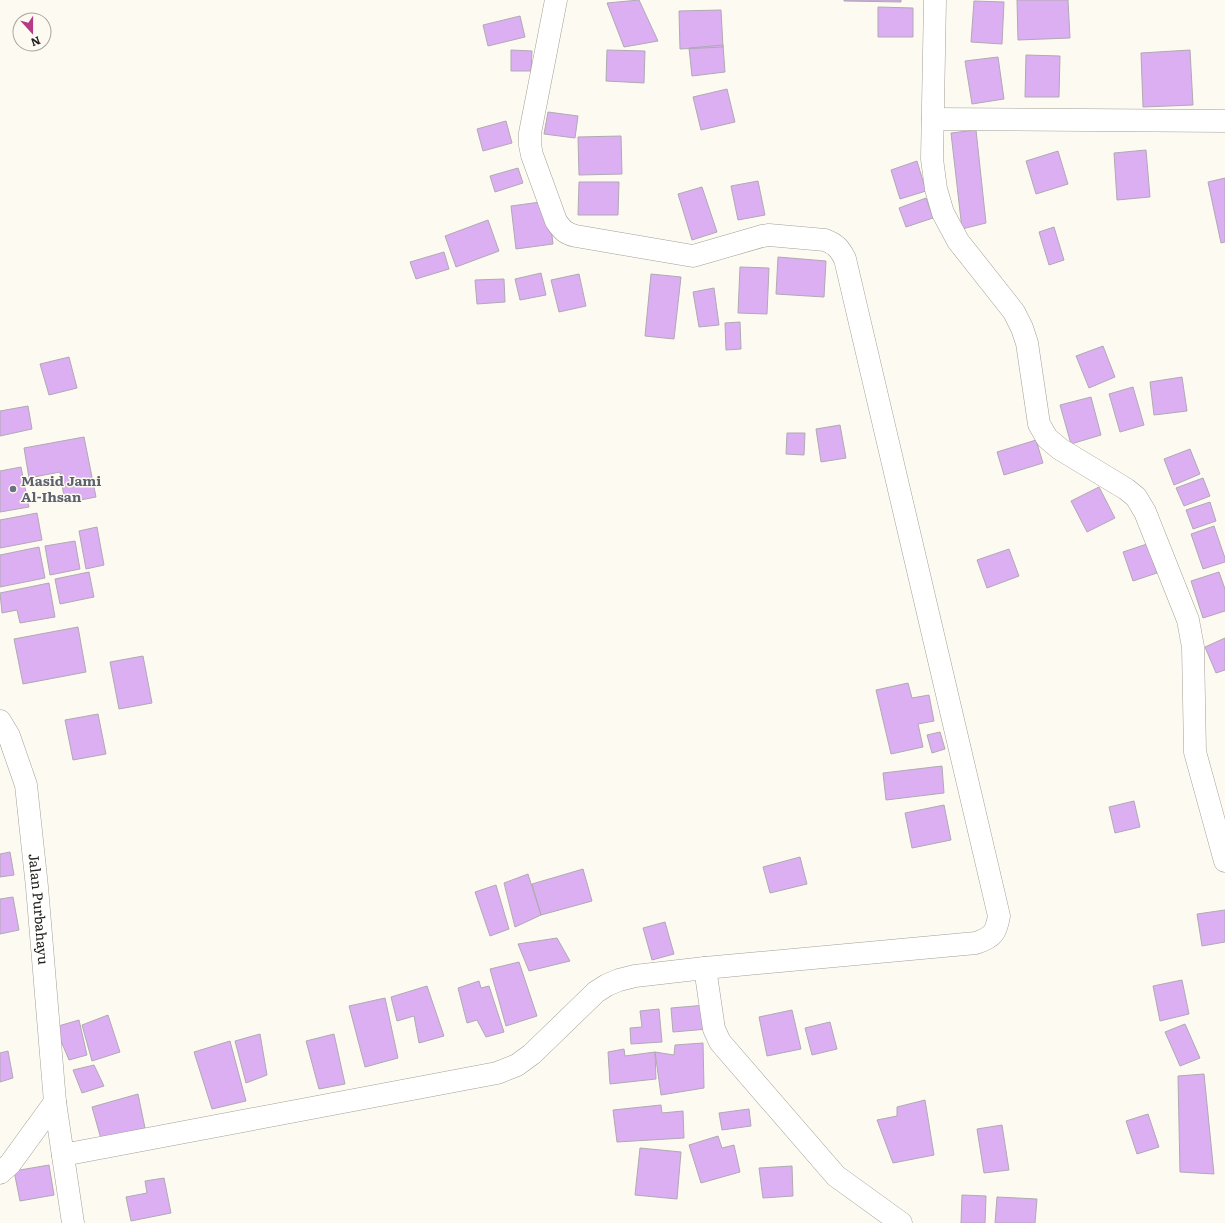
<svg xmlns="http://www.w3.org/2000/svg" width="1225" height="1223" font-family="Literata,serif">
<rect width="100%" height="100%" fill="#fdfaf2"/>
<!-- building -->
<path fill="#dcaff3" stroke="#afaab2" d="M 639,0 L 658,41 L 624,47 L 607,3 Z
M 844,0 L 901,0 L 901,2 L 844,1 Z
M 1017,0 L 1068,0 L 1070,38 L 1018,40 Z
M 974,1 L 1004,2 L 1002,44 L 971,42 Z
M 878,7 L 913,8 L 913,37 L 878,37 Z
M 721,10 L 723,47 L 680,49 L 679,11 Z
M 520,16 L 525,37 L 488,46 L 483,25 Z
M 723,45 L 725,72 L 692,76 L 689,48 Z
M 511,50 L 532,51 L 531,71 L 511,71 Z
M 607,50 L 645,51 L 644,83 L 606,81 Z
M 1190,50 L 1193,105 L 1143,107 L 1141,53 Z
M 1026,55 L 1060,56 L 1059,97 L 1025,97 Z
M 998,57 L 1004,99 L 972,104 L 965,61 Z
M 727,89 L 735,122 L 701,130 L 693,97 Z
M 548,112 L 578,116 L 575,138 L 544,134 Z
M 506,121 L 512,143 L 483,151 L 477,129 Z
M 976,130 L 986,223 L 962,229 L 951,133 Z
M 621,136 L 622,174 L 579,175 L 578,137 Z
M 1146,150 L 1150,197 L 1117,200 L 1114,153 Z
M 1058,151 L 1068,184 L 1036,194 L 1026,161 Z
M 917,161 L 926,191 L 900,199 L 891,170 Z
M 518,168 L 523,183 L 495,192 L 490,176 Z
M 1225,178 L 1225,242 L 1221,243 L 1208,182 Z
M 758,181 L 765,215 L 738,220 L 731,186 Z
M 579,182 L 619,182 L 618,215 L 578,215 Z
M 702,187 L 717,232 L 692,240 L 678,194 Z
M 926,198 L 933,218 L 906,227 L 899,208 Z
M 548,201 L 553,244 L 516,249 L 511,206 Z
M 488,220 L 499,251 L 456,267 L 445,236 Z
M 1054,227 L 1064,260 L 1049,265 L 1039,232 Z
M 444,252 L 449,269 L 416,279 L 410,262 Z
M 778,257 L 826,261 L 824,297 L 776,294 Z
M 740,267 L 769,268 L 767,314 L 738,313 Z
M 541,273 L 546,295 L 520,300 L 515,279 Z
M 579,274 L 586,306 L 559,312 L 551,280 Z
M 651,274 L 681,277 L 674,339 L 645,336 Z
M 504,279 L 505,302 L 477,304 L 475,280 Z
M 714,288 L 719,325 L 699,327 L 693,292 Z
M 740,322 L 741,349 L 726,350 L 725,323 Z
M 1103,346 L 1115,377 L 1089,388 L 1076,356 Z
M 69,357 L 77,388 L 49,395 L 40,364 Z
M 1182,377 L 1187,411 L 1154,415 L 1150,382 Z
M 1133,387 L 1144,425 L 1120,432 L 1109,394 Z
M 1091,397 L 1101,435 L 1071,444 L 1060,405 Z
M 28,406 L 32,429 L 0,436 L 0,411 Z
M 840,425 L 846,458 L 821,462 L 816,429 Z
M 787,433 L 805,433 L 804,455 L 786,454 Z
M 84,437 L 96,497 L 65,503 L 60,472 L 29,478 L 24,448 Z
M 1036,440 L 1043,463 L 1004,475 L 997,452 Z
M 1190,449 L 1200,474 L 1174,485 L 1164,459 Z
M 21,467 L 29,507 L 0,512 L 0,471 Z
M 1203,478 L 1210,496 L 1184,506 L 1176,488 Z
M 1099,487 L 1115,518 L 1087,532 L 1071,501 Z
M 1210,502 L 1216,521 L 1193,529 L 1186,510 Z
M 37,513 L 42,540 L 0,548 L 0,520 Z
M 1214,526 L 1225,558 L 1225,562 L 1203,569 L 1191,534 Z
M 97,527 L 104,565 L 86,569 L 79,531 Z
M 75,541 L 80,569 L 50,575 L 45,546 Z
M 1147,544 L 1157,573 L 1133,581 L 1123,552 Z
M 39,547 L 45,578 L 0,587 L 0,555 Z
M 1009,549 L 1019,576 L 987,588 L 977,560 Z
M 89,572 L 94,597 L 60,604 L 55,579 Z
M 1219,572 L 1225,589 L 1225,611 L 1203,618 L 1191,581 Z
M 49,583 L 55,617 L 20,623 L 17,610 L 2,613 L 0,593 Z
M 78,627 L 86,672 L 23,684 L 14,639 Z
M 1225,638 L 1225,670 L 1216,673 L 1205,647 Z
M 143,656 L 152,703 L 119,709 L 110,662 Z
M 908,683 L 912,698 L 929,695 L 934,721 L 918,724 L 923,747 L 891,754 L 876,690 Z
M 98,714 L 106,754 L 73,760 L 65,720 Z
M 940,732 L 945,749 L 932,753 L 927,735 Z
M 942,766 L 944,793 L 886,800 L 883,773 Z
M 1134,801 L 1140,827 L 1115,833 L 1109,807 Z
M 944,805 L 951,840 L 912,848 L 905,813 Z
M 10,852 L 14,875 L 0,877 L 0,854 Z
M 800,857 L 807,884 L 770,893 L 763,867 Z
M 583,869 L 592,901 L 541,915 L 532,884 Z
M 528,874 L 541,915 L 515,927 L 504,883 Z
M 496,885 L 509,929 L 490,936 L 475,892 Z
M 13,897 L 19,930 L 0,934 L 0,899 Z
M 1225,910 L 1225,942 L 1202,946 L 1197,914 Z
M 665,922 L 674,954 L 652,960 L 643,928 Z
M 557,938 L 570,961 L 529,971 L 518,944 Z
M 519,962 L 537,1016 L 506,1026 L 490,969 Z
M 1182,980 L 1189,1014 L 1160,1021 L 1153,986 Z
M 479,981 L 481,988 L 489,986 L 504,1032 L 486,1037 L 477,1020 L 467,1023 L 458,988 Z
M 427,986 L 444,1036 L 419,1043 L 414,1016 L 397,1021 L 391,997 Z
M 385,998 L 398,1058 L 365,1067 L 349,1006 Z
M 706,1005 L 708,1029 L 673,1032 L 671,1008 Z
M 659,1009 L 662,1042 L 631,1044 L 630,1028 L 642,1027 L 640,1011 Z
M 792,1010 L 801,1049 L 767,1056 L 759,1017 Z
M 108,1015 L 120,1052 L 92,1061 L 82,1025 Z
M 79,1020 L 87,1055 L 69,1060 L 55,1027 Z
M 830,1022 L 837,1049 L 812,1055 L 805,1028 Z
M 1185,1024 L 1200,1058 L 1180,1066 L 1165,1032 Z
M 260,1034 L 267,1075 L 246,1083 L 235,1041 Z
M 334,1034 L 345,1084 L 319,1089 L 306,1041 Z
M 230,1041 L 246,1101 L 212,1109 L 194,1052 Z
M 703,1043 L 704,1088 L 661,1095 L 655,1052 L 674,1055 L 675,1045 Z
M 624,1049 L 625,1056 L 655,1052 L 656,1079 L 610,1084 L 608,1052 Z
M 8,1051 L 13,1078 L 0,1082 L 0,1053 Z
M 94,1065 L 104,1086 L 82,1093 L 73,1070 Z
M 1204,1074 L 1214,1174 L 1180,1172 L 1178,1076 Z
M 138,1094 L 145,1128 L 101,1139 L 92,1107 Z
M 925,1100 L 934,1155 L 893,1163 L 877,1120 L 897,1116 L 897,1107 Z
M 661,1105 L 662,1113 L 683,1111 L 684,1138 L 617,1142 L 613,1110 Z
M 749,1109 L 751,1126 L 722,1130 L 719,1113 Z
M 1148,1114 L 1159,1147 L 1137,1154 L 1126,1121 Z
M 1002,1125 L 1009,1170 L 984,1173 L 977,1129 Z
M 718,1136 L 722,1148 L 734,1145 L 740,1172 L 701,1183 L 689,1145 Z
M 640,1148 L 681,1152 L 677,1199 L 635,1195 Z
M 49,1165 L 54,1195 L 20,1201 L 14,1171 Z
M 792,1166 L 793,1196 L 763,1198 L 759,1168 Z
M 164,1178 L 171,1213 L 131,1221 L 126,1197 L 147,1193 L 145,1181 Z
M 962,1195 L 986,1196 L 985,1223 L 961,1223 Z
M 997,1197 L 1037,1199 L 1035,1223 L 995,1223 Z"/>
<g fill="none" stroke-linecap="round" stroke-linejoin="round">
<defs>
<g id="street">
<path d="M 935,0 L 932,159 L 936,189 L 943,213 L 958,241 L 1014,312 L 1022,328 L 1027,343 L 1039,424 L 1047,438 L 1060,449 L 1126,489 L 1136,497 L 1145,512 L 1188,620 L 1193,647 L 1195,752 L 1225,861"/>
<path d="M 933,119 L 1225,121"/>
<path id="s1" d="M 0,721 L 9,736 L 26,785 L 37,887 L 55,1102 L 73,1223"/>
<path d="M 705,968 L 714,1029 L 720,1042 L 836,1176 L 901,1223"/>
<path d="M 63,1155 L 497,1073 L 517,1065 L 532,1054 L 596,992 L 607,985 L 619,980 L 635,976 L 705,968 L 976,943 C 993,937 996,933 999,916 L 845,259 C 840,249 836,244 825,240 L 769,235 L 762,236 L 693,256 L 576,236 C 566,234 562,230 556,221 L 532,155 L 530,145 L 530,133 L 556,0"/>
<path d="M 0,1173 L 10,1164 L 55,1102"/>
</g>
</defs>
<!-- street casing -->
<use href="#street" stroke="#a3a098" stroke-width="23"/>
<!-- street -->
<use href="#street" stroke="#fff" stroke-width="22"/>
</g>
<!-- markers -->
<circle fill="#6b7280" stroke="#fdfaf2" stroke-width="1.5" cx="13" cy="489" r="4"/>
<g text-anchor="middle" stroke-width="3" stroke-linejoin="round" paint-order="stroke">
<!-- worship labels -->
<g font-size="14" font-weight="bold" fill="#5b616d" stroke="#fdfaf2" text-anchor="start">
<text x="21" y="486">Masid Jami<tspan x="21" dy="16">Al-Ihsan</tspan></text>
</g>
<!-- street labels -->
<g font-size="14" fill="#23221f" stroke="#fdfaf2">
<text dy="5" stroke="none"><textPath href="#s1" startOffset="194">Jalan Purbahayu</textPath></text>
</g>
</g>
<!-- north arrow -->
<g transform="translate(32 32) rotate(159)"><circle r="19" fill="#fdfaf2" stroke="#a6a49e"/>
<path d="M0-3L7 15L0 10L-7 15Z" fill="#b83987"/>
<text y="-6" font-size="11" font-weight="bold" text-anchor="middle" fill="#23221f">N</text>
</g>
</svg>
